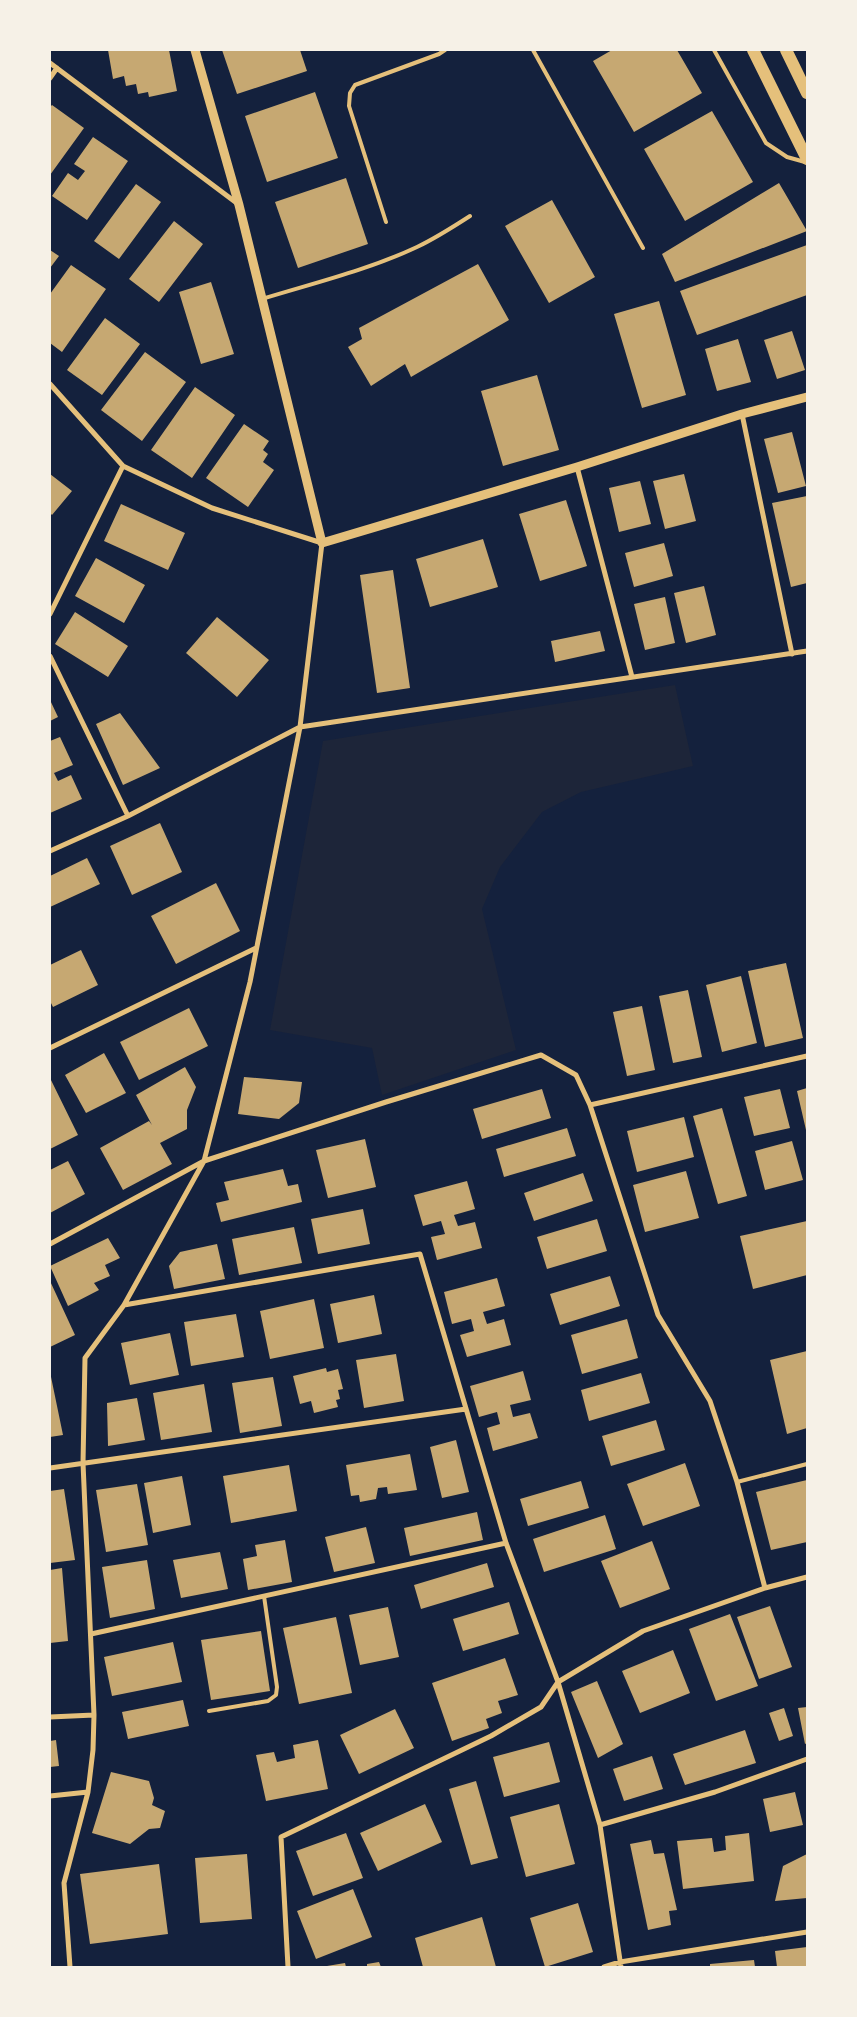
<svg xmlns="http://www.w3.org/2000/svg" width="857" height="2017" font-family="'Alegreya Sans',sans-serif">
<rect width="100%" height="100%" fill="#14213d"/>
<!-- green -->
<path fill="#1d2539" d="M 675,685 L 693,766 L 581,792 L 542,812 L 500,867 L 482,909 L 516,1050 L 382,1095 L 372,1048 L 270,1030 L 323,741 Z"/>
<!-- building -->
<path fill="#c6a872" d="M 108,50 L 169,50 L 177,91 L 149,97 L 148,92 L 138,94 L 136,84 L 126,86 L 124,76 L 113,79 Z
M 222,50 L 300,50 L 307,71 L 237,94 Z
M 612,50 L 677,50 L 702,93 L 634,132 L 593,61 Z
M 315,92 L 338,158 L 267,182 L 245,116 Z
M 52,105 L 84,128 L 50,175 L 50,107 Z
M 712,111 L 753,182 L 685,221 L 644,149 Z
M 93,137 L 128,161 L 87,220 L 52,196 L 68,173 L 78,180 L 85,171 L 74,164 Z
M 346,178 L 368,244 L 298,268 L 275,202 Z
M 779,183 L 807,231 L 675,282 L 662,254 Z
M 136,184 L 161,202 L 119,259 L 94,241 Z
M 552,200 L 595,277 L 549,303 L 505,226 Z
M 174,221 L 203,244 L 159,302 L 129,279 Z
M 807,245 L 807,295 L 697,335 L 680,291 Z
M 50,250 L 59,256 L 50,268 Z
M 478,264 L 509,320 L 411,377 L 405,364 L 371,386 L 348,347 L 362,339 L 359,328 Z
M 71,265 L 106,289 L 62,352 L 50,343 L 50,294 Z
M 211,282 L 234,354 L 201,364 L 179,292 Z
M 659,301 L 686,395 L 642,408 L 614,314 Z
M 105,318 L 140,344 L 102,395 L 67,370 Z
M 792,331 L 805,370 L 777,379 L 764,340 Z
M 738,339 L 751,382 L 717,391 L 705,349 Z
M 145,352 L 186,382 L 142,441 L 101,410 Z
M 537,375 L 559,450 L 503,466 L 481,391 Z
M 195,387 L 235,415 L 192,478 L 151,450 Z
M 244,424 L 269,441 L 263,450 L 268,454 L 263,462 L 274,470 L 248,507 L 206,478 Z
M 792,432 L 806,486 L 778,493 L 764,439 Z
M 50,474 L 72,491 L 52,515 L 50,513 Z
M 684,474 L 696,521 L 665,529 L 653,481 Z
M 640,481 L 651,524 L 619,532 L 609,488 Z
M 807,496 L 807,583 L 791,587 L 772,503 Z
M 566,500 L 587,566 L 540,581 L 519,514 Z
M 121,504 L 185,533 L 168,570 L 104,541 Z
M 483,539 L 498,587 L 430,607 L 416,559 Z
M 664,543 L 673,576 L 634,587 L 625,553 Z
M 96,558 L 145,585 L 124,623 L 75,596 Z
M 393,570 L 410,688 L 377,693 L 360,575 Z
M 704,586 L 716,635 L 686,643 L 674,593 Z
M 665,597 L 675,643 L 645,650 L 634,604 Z
M 75,612 L 128,646 L 108,677 L 55,644 Z
M 217,617 L 269,660 L 237,697 L 186,653 Z
M 600,631 L 605,651 L 555,662 L 551,641 Z
M 50,700 L 58,717 L 50,721 Z
M 120,713 L 160,768 L 123,785 L 96,724 Z
M 60,737 L 73,765 L 54,773 L 58,781 L 71,775 L 82,799 L 50,813 L 50,741 Z
M 160,823 L 182,872 L 132,895 L 110,846 Z
M 87,858 L 100,884 L 50,907 L 50,876 Z
M 216,883 L 240,931 L 176,964 L 151,916 Z
M 81,950 L 98,985 L 53,1007 L 50,1001 L 50,965 Z
M 786,963 L 803,1038 L 765,1047 L 748,971 Z
M 741,976 L 757,1043 L 722,1052 L 706,985 Z
M 688,990 L 702,1057 L 673,1063 L 659,996 Z
M 642,1006 L 655,1070 L 627,1076 L 613,1012 Z
M 189,1008 L 208,1046 L 139,1080 L 120,1042 Z
M 104,1053 L 126,1093 L 86,1113 L 65,1075 Z
M 185,1067 L 196,1087 L 187,1110 L 187,1129 L 160,1143 L 172,1164 L 123,1190 L 100,1148 L 149,1121 L 152,1125 L 136,1095 Z
M 244,1077 L 302,1082 L 299,1103 L 279,1119 L 238,1114 Z
M 50,1078 L 78,1135 L 50,1149 Z
M 807,1088 L 807,1129 L 806,1130 L 797,1091 Z
M 542,1089 L 551,1118 L 482,1139 L 473,1109 Z
M 780,1089 L 790,1128 L 754,1136 L 744,1097 Z
M 722,1108 L 747,1196 L 718,1204 L 693,1116 Z
M 684,1117 L 694,1157 L 637,1172 L 627,1131 Z
M 567,1128 L 576,1156 L 504,1177 L 496,1149 Z
M 365,1139 L 376,1187 L 328,1198 L 316,1150 Z
M 792,1141 L 803,1180 L 765,1190 L 755,1151 Z
M 68,1161 L 85,1194 L 50,1213 L 50,1170 Z
M 283,1169 L 288,1186 L 298,1184 L 302,1202 L 221,1222 L 216,1203 L 229,1200 L 224,1182 Z
M 686,1171 L 699,1218 L 645,1232 L 633,1185 Z
M 583,1173 L 593,1201 L 534,1221 L 524,1193 Z
M 467,1181 L 475,1209 L 454,1215 L 458,1226 L 475,1222 L 482,1248 L 437,1260 L 431,1237 L 445,1234 L 441,1221 L 423,1226 L 414,1195 Z
M 363,1209 L 370,1244 L 318,1254 L 311,1219 Z
M 597,1219 L 607,1251 L 547,1269 L 537,1237 Z
M 807,1221 L 807,1275 L 753,1289 L 740,1236 Z
M 294,1227 L 302,1263 L 239,1275 L 232,1239 Z
M 108,1238 L 120,1258 L 105,1265 L 110,1276 L 94,1283 L 99,1290 L 68,1306 L 50,1266 Z
M 217,1244 L 225,1279 L 174,1289 L 169,1266 L 180,1252 Z
M 610,1276 L 620,1306 L 560,1325 L 550,1294 Z
M 497,1278 L 505,1306 L 483,1312 L 487,1324 L 504,1319 L 511,1345 L 467,1357 L 460,1335 L 474,1331 L 471,1319 L 452,1324 L 444,1292 Z
M 50,1281 L 75,1335 L 50,1347 Z
M 374,1295 L 382,1334 L 338,1343 L 330,1304 Z
M 314,1299 L 324,1348 L 270,1359 L 260,1311 Z
M 236,1314 L 244,1357 L 191,1366 L 184,1322 Z
M 627,1319 L 638,1358 L 582,1374 L 571,1335 Z
M 170,1333 L 179,1375 L 130,1385 L 121,1343 Z
M 807,1351 L 807,1428 L 787,1434 L 770,1360 Z
M 396,1354 L 404,1401 L 364,1408 L 356,1360 Z
M 326,1368 L 327,1372 L 338,1369 L 343,1389 L 338,1390 L 340,1399 L 336,1400 L 338,1407 L 314,1413 L 311,1401 L 300,1404 L 293,1376 Z
M 523,1371 L 531,1400 L 510,1405 L 513,1417 L 530,1413 L 538,1438 L 493,1451 L 487,1428 L 500,1424 L 497,1412 L 479,1417 L 470,1386 Z
M 50,1372 L 63,1435 L 50,1437 Z
M 641,1373 L 650,1403 L 589,1421 L 581,1390 Z
M 273,1377 L 282,1426 L 240,1433 L 232,1383 Z
M 204,1384 L 212,1432 L 161,1440 L 153,1393 Z
M 137,1398 L 145,1440 L 108,1446 L 107,1403 Z
M 656,1420 L 665,1450 L 611,1466 L 602,1436 Z
M 456,1440 L 469,1492 L 442,1498 L 430,1447 Z
M 410,1454 L 417,1490 L 388,1494 L 387,1487 L 378,1488 L 376,1499 L 360,1502 L 359,1495 L 351,1496 L 346,1465 Z
M 685,1463 L 700,1506 L 643,1526 L 627,1484 Z
M 289,1465 L 297,1511 L 231,1523 L 223,1476 Z
M 182,1476 L 191,1525 L 153,1533 L 144,1483 Z
M 807,1480 L 807,1542 L 771,1550 L 756,1492 Z
M 581,1481 L 589,1508 L 528,1526 L 520,1499 Z
M 137,1484 L 148,1545 L 106,1552 L 96,1490 Z
M 64,1489 L 75,1560 L 50,1563 L 50,1491 Z
M 477,1512 L 483,1540 L 410,1556 L 404,1528 Z
M 605,1515 L 616,1549 L 544,1572 L 533,1539 Z
M 366,1527 L 375,1563 L 334,1572 L 325,1537 Z
M 285,1540 L 292,1582 L 248,1590 L 243,1559 L 257,1556 L 255,1545 Z
M 652,1541 L 670,1589 L 620,1608 L 601,1561 Z
M 220,1552 L 228,1589 L 181,1598 L 173,1560 Z
M 147,1560 L 155,1609 L 110,1618 L 102,1567 Z
M 487,1563 L 494,1587 L 421,1609 L 414,1585 Z
M 62,1568 L 68,1641 L 50,1643 L 50,1570 Z
M 509,1602 L 519,1634 L 463,1651 L 453,1619 Z
M 770,1606 L 792,1667 L 759,1679 L 737,1617 Z
M 388,1607 L 399,1657 L 360,1665 L 349,1615 Z
M 730,1614 L 758,1686 L 716,1701 L 689,1629 Z
M 336,1617 L 352,1693 L 299,1704 L 283,1628 Z
M 261,1631 L 270,1691 L 211,1700 L 201,1640 Z
M 173,1642 L 182,1682 L 112,1696 L 104,1657 Z
M 673,1650 L 690,1693 L 640,1713 L 622,1671 Z
M 505,1658 L 518,1695 L 498,1701 L 502,1713 L 486,1719 L 489,1728 L 452,1741 L 432,1683 Z
M 597,1681 L 623,1744 L 598,1758 L 571,1692 Z
M 183,1700 L 189,1726 L 128,1739 L 122,1712 Z
M 807,1707 L 807,1743 L 805,1744 L 798,1708 Z
M 784,1708 L 793,1736 L 779,1741 L 769,1713 Z
M 395,1709 L 414,1748 L 359,1774 L 340,1735 Z
M 745,1730 L 756,1763 L 685,1785 L 673,1754 Z
M 56,1740 L 59,1766 L 50,1767 L 50,1741 Z
M 318,1740 L 328,1789 L 266,1801 L 256,1755 L 274,1752 L 277,1762 L 295,1758 L 293,1745 Z
M 549,1742 L 560,1782 L 504,1797 L 493,1757 Z
M 652,1756 L 663,1789 L 624,1801 L 613,1769 Z
M 111,1772 L 149,1781 L 154,1798 L 152,1805 L 165,1811 L 160,1828 L 149,1829 L 130,1844 L 92,1833 Z
M 476,1781 L 498,1858 L 471,1865 L 449,1789 Z
M 795,1792 L 803,1825 L 770,1832 L 763,1799 Z
M 425,1804 L 442,1842 L 378,1871 L 360,1833 Z
M 559,1804 L 575,1864 L 526,1877 L 510,1817 Z
M 346,1833 L 363,1878 L 313,1896 L 296,1851 Z
M 749,1833 L 754,1881 L 683,1889 L 677,1841 L 712,1838 L 714,1852 L 726,1850 L 725,1836 Z
M 651,1840 L 654,1854 L 664,1853 L 677,1910 L 669,1911 L 671,1925 L 648,1930 L 630,1844 Z
M 247,1854 L 252,1919 L 200,1923 L 195,1858 Z
M 807,1854 L 807,1898 L 775,1901 L 783,1866 Z
M 159,1864 L 168,1934 L 90,1944 L 80,1874 Z
M 353,1889 L 372,1937 L 316,1959 L 297,1911 Z
M 578,1903 L 593,1952 L 545,1967 L 530,1918 Z
M 482,1917 L 496,1967 L 423,1967 L 415,1938 Z
M 807,1947 L 807,1967 L 777,1967 L 775,1951 Z
M 754,1960 L 755,1967 L 710,1967 L 710,1964 Z
M 379,1962 L 381,1967 L 367,1967 L 367,1964 Z
M 345,1963 L 346,1967 L 328,1967 L 327,1966 Z"/>
<g fill="none" stroke-linecap="round" stroke-linejoin="round">
<!-- service -->
<path stroke="#e5c07b" stroke-width="4" d="M 533,50 L 643,248
M 714,50 L 766,143 L 787,157 L 805,162
M 386,222 L 349,106 L 350,93 L 355,85 L 439,54 L 445,50
M 262,299 C 314,283 368,270 417,247 C 436,238 453,227 470,216
M 737,1482 L 807,1464
M 209,1711 L 268,1701 L 276,1695 L 277,1687 L 264,1596"/>
<!-- minor -->
<path stroke="#e5c07b" stroke-width="5" d="M 50,63 L 238,204
M 50,78 L 57,68
M 50,384 L 123,466 L 212,508 L 322,543 L 300,727 L 250,982 L 204,1161 L 124,1305 L 85,1358 L 83,1463 L 94,1715 L 93,1750 L 88,1792 L 64,1883 L 70,1967
M 742,414 L 792,654
M 577,467 L 632,677
M 50,614 L 123,466
M 50,656 L 128,816
M 50,851 L 128,816 L 300,727 L 807,651
M 50,1048 L 256,948
M 590,1105 L 807,1056
M 50,1244 L 204,1161 L 386,1102 L 541,1055 L 576,1075 L 590,1105 L 658,1315 L 710,1401 L 737,1482 L 765,1588
M 124,1305 L 420,1254 L 506,1543 L 558,1682 L 600,1825 L 621,1967
M 50,1468 L 466,1409
M 91,1634 L 506,1543
M 50,1717 L 94,1715
M 50,1796 L 88,1792
M 600,1825 L 715,1792 L 807,1759
M 288,1967 L 281,1837 L 491,1736 L 541,1707 L 558,1682 L 643,1631 L 765,1588 L 807,1577
M 604,1967 L 620,1962 L 807,1932"/>
<!-- tertiary -->
<path stroke="#e5c07b" stroke-width="9" d="M 195,50 L 239,205 L 322,543 L 577,467 L 742,414 L 807,397"/>
<!-- primary -->
<path stroke="#e5c07b" stroke-width="12" d="M 753,50 L 807,159
M 786,50 L 807,93"/>
</g>
<!-- border -->
<rect width="857" height="2017" fill="none" stroke="#f6f1e7" stroke-width="102"/>
</svg>
